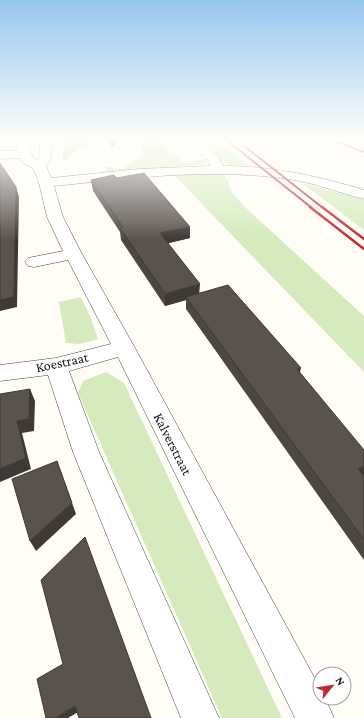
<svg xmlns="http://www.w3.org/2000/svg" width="364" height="718" font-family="'Crimson Pro',serif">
<rect width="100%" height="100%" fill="#fffdf5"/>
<!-- green -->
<path fill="#d5ebbd" d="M 195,139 L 216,139 L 249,166 L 228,165 Z
M 163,143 L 184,163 L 208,158 L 210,161 L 203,165 L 166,167 L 124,172 L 106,171 L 105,166 L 123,169 L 145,153 L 156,154 Z
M 190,174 L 224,174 L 233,194 L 249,211 L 364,316 L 364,372 L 174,175 Z
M 302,183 L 364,200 L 364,230 Z
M 81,297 L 90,316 L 98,339 L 80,344 L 66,343 L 59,302 Z
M 106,372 L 124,383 L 282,718 L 222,718 L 78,393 L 83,381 Z"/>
<!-- forest -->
<path fill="#b9dc9c" d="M 65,139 L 97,139 L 84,149 L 79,148 L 65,160 L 62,159 Z
M 149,139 L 178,139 L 163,142 L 165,147 C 159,155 154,153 145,153 L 140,147 Z"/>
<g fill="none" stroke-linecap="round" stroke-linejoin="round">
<defs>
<path id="minor" d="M 16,139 L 28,139 L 27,143 L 33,158 L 37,160 L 39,158 L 40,139 L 52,139 L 51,158 L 46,166 L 51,178 L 139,169 L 210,166 L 209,161 L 187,141 L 188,139 L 198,139 L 219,157 L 223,166 C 272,166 318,176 364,190 L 364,199 C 340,193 318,184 294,180 C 213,167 134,178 54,186 L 63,217 L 82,254 L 135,348 L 320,688 L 320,698 L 325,698 L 334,718 L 295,718 L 118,357 L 69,371 L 99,452 L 219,718 L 181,718 L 73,452 L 48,375 L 0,381 L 0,365 L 56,358 L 111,344 L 68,260 L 34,267 L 28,266 L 25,262 L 28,258 L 63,251 L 47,217 L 39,183 L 33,168 L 23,163 L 20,158 L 0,159 L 0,151 L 18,151 L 15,143 Z"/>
</defs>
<!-- minor casing -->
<use href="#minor" stroke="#444" stroke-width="1"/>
<!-- minor -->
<use href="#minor" fill="#fff" fill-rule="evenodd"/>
<!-- rail-far1 -->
<path stroke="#c4262e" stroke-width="2" d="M 225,139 L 312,208
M 329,139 L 364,152
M 244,146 L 323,208"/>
<!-- rail -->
<path stroke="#c4262e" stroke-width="2.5" d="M 310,207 L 364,249
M 322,207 L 364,239"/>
</g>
<!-- wall -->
<path fill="#4d4742" d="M 106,139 L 122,139 L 112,147 Z
M 117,178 L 190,238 L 168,243 L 199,293 L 300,373 L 364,476 L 364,560 L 186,309 L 186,300 L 165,306 L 121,240 L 120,232 L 93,191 L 91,180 Z"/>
<!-- shaded-wall -->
<path fill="#3f3936" d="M 111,139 L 122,139 L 112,147 Z
M 16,187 L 19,197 L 17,307 L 0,311 L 0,300 Z
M 190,227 L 190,238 L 161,245 L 160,233 Z
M 200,284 L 199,296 L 186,297 L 186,300 L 165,306 L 165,294 Z
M 301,368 L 298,380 L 297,369 Z
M 30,389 L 35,401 L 34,431 L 22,433 L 31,469 L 0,482 L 0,469 L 17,421 Z
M 57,461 L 76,514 L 36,551 L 30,541 Z
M 364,466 L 364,475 L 352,480 L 358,469 Z
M 75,706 L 80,711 L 68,718 L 55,718 Z"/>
<!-- building -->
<path fill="#5a524d" stroke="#3f3936" d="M 0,163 L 16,187 L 14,297 L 0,300 Z
M 144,173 L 190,227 L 160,233 L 200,284 L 165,294 L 120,228 L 123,227 L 91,180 L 114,175 L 117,178 Z
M 228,285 L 301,368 L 297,369 L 364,450 L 364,466 L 358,469 L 364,476 L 364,540 L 186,297 Z
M 30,389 L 29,419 L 17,421 L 26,458 L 0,469 L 0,394 Z
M 57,461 L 72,503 L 30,541 L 12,479 Z
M 85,537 L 151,718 L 79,718 L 75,706 L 55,718 L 46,718 L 37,679 L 63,664 L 41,580 Z"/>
<!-- sky -->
<linearGradient id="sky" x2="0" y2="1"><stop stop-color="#95c6ee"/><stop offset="0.58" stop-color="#fffefa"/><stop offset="1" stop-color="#fffefa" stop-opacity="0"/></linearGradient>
<rect width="364" height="240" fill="url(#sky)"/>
<g text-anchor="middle" stroke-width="4" stroke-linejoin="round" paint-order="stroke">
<!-- street labels -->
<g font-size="14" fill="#111" stroke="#fff">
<text transform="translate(62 362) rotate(-12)" y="5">Koestraat</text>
<text transform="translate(173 444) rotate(63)" y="5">Kalverstraat</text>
</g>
</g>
<!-- north arrow -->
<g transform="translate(332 686) rotate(60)"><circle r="19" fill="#ffffff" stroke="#a0a0a0"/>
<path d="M0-3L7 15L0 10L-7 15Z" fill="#c4262e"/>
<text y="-6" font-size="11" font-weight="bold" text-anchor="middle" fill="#111111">N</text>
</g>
</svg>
